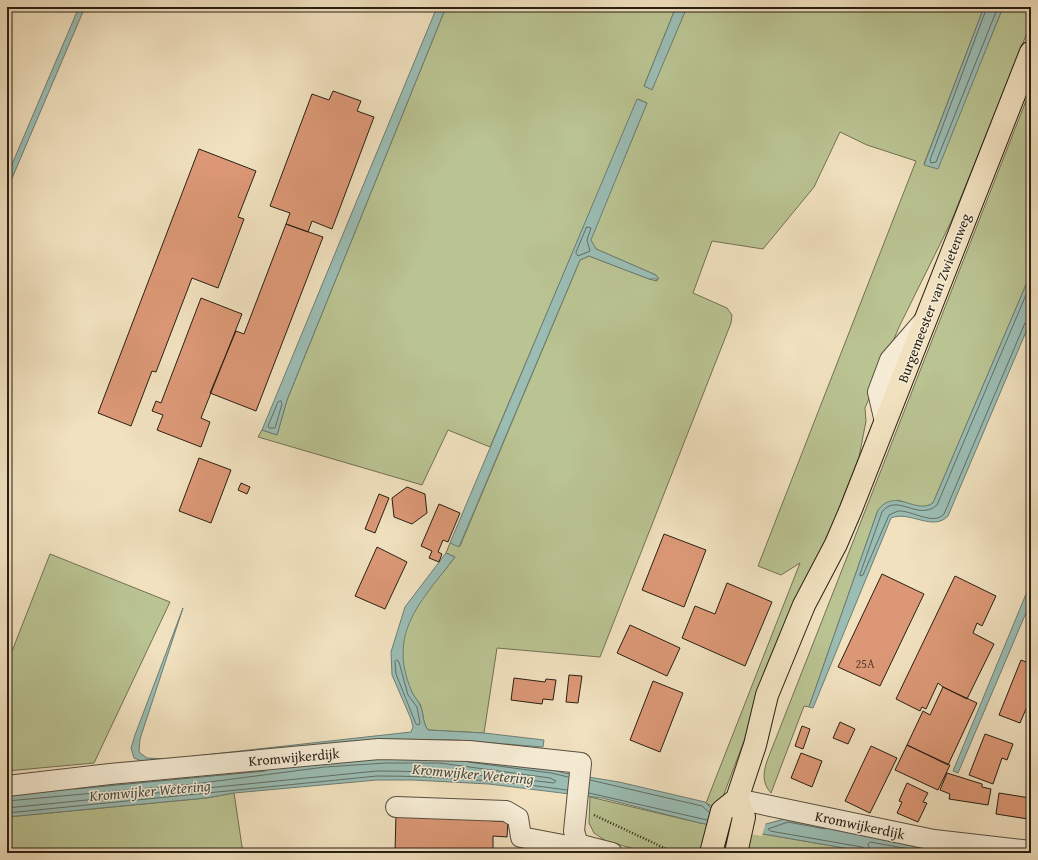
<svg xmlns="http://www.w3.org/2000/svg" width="1038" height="860" font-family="'Gentium Book Plus',serif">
<rect width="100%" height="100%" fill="#f1e1bf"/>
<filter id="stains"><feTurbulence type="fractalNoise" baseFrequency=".005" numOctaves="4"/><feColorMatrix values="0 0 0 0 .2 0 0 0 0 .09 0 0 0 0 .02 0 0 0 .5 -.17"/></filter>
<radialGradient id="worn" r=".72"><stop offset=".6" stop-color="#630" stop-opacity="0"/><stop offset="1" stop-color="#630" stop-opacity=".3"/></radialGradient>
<!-- green -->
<path fill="#bac392" stroke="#717154" d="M 446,7 L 676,7 L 644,86 L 651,89 L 687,7 L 984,7 L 924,164 L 937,168 L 1003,7 L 1031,7 L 1031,23 L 951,222 L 899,327 L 865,408 L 866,421 L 859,457 L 834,521 L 793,610 L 718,810 L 706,803 L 800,563 L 781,575 L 758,566 L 916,161 L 867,145 L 840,132 L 814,187 L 763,249 L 712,241 L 693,293 L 727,308 L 732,315 L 731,323 L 600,657 L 497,648 L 484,733 L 428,730 C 422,722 424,713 420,704 C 418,701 415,698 413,694 C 399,672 399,637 412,614 C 423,594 441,576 455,557 L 446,553 L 450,543 L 460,546 L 580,260 L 589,256 L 649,279 L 657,281 L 656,275 L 596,249 L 590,240 L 647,103 L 638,99 L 490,447 L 448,430 L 422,485 L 258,437 L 262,430 L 277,435 L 287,400 Z
M 1031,88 L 1031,273 L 933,503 C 922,511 910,504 898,500 L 878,510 L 809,707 L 804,706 L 771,793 C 762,783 763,773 767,761 Z
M 50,554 L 170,602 L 94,763 L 7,771 L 7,664 Z
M 234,793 L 243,853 L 7,853 L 7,817 L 206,798 Z
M 590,797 L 700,823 L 873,853 L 731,853 L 719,850 L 706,853 L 649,853 L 606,841 L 594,833 L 589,823 Z"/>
<!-- water -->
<path fill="#9bbdb4" stroke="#6d7e74" d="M 79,7 L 85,7 L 7,190 L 7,176 Z
M 437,7 L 446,7 L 287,400 L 277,435 L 262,430 Z
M 676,7 L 687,7 L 652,90 L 644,86 Z
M 984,7 L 1003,7 L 938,169 L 924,165 Z
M 637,99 L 647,103 L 591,240 L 596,249 L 656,275 L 659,279 L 649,279 L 589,256 L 580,260 L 459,547 L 450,543 Z
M 1031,273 L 1031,320 L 948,516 C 933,532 909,510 891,518 L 813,708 L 809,707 L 878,510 C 896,487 915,515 933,503 Z
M 446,553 L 455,557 C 422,601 386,632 412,692 C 414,697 418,700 420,705 C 424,713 422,722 428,730 L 484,733 L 544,740 L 543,747 L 456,740 L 389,739 L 168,763 L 147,763 L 134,758 L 131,748 L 135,735 L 183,608 L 140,739 L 139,752 L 147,758 L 168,759 L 411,732 L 413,727 L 411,719 L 392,675 L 391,652 L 405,607 Z
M 1031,582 L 1031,601 L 958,773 L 953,771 Z
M 440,754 L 552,769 L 564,773 L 619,782 L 705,802 L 715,812 L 766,824 L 788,818 L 982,853 L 873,853 L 700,823 L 602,798 L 489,784 L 413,780 L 377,780 L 234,793 L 206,798 L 7,817 L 7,792 L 254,768 Z"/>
<!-- pier -->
<path fill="#f1e1bf" d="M 714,810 L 766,822 L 762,836 L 710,827 Z"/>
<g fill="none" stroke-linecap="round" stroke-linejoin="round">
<!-- shore -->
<path stroke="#626e64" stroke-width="1" d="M 987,7 L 930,160 L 931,163 L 936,162 L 998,7
M 587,227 L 591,228 L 587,240 L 590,251 L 578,256 L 576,253 Z
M 1031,283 L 937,505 C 918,522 897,492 882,512 L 860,574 L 860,576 L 863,575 L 889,515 C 892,514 895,512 898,511 C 912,510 933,526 944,514 L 1025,323 L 1031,320
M 281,401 L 282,404 L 275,428 L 269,428 L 268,426 L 278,402 Z
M 397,660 L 399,662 L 408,695 L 417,707 L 420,723 L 419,725 L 416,724 L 396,674 L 395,662 Z
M 468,762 L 551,773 L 568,777
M 590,780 L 702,806 L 709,812
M 75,789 L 265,771
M 589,793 L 707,820
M 7,801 L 194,784 L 325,767 L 386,763 L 440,763 L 550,778 L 556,781 L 554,783 C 495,776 436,771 377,771 L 7,808
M 7,813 L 377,776 C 441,776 504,781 567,790
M 825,829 L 788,822 L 768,829 L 770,831 L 862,847 L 865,849 L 866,853
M 871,853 L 868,844 L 870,842 L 932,853"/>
</g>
<!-- building -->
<path fill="#dc9876" stroke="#281f15" d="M 333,91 L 361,101 L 357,111 L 374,117 L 332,229 L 312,221 L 308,232 L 286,224 L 290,213 L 270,206 L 312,94 L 329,100 Z
M 199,149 L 256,171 L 238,217 L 244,219 L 218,288 L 192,278 L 156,372 L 152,371 L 131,426 L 98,413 Z
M 286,224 L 323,237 L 256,411 L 210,393 L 236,331 L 244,334 Z
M 201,298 L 242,314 L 201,418 L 210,422 L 201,447 L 157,430 L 163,415 L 152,411 L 156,401 L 161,403 Z
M 199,458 L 231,470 L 211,523 L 179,511 Z
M 241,483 L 250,487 L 247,494 L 238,490 Z
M 407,487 L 425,494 L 427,513 L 412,524 L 394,517 L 392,498 Z
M 379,494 L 389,498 L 375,533 L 365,529 Z
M 439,504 L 460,513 L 448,542 L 443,540 L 438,552 L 442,554 L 439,562 L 429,558 L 432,551 L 421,546 Z
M 664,534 L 706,550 L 684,607 L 642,590 Z
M 377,547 L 407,562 L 385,609 L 355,596 Z
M 882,574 L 924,594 L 880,686 L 838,667 Z
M 955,576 L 996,596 L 982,626 L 977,623 L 973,633 L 994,644 L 967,699 L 943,687 L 938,683 L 926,709 L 922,707 L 920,711 L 896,699 Z
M 727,583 L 772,602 L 745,666 L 682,638 L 695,606 L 715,614 Z
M 630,625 L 680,648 L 667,676 L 617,653 Z
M 1021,660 L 1031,664 L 1031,697 L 1020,723 L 999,715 Z
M 569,675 L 582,676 L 578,703 L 566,702 Z
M 514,678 L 545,682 L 546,679 L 556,680 L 553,700 L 543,699 L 542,704 L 511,700 Z
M 653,681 L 683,693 L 660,752 L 630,740 Z
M 943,687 L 977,703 L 948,765 L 907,745 L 923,711 L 930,715 Z
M 840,722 L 855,729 L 848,744 L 833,738 Z
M 802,726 L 810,729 L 803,749 L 795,746 Z
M 985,734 L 1013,744 L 1007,760 L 1002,758 L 993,784 L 969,775 Z
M 907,745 L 950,765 L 938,790 L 895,770 Z
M 871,746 L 897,758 L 870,813 L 845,801 Z
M 801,753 L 822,761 L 812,787 L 791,778 Z
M 947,773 L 982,784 L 982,787 L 991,789 L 988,805 L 949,799 L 950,794 L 940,790 Z
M 907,783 L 928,793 L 923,802 L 927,803 L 918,822 L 897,813 L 902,802 L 899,801 Z
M 999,793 L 1030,798 L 1031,796 L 1031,815 L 1028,814 L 1028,819 L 996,814 Z
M 396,813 L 508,822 L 507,837 L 493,836 L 493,853 L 395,853 Z"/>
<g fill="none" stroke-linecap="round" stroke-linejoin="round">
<defs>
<path id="minor" d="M 885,422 L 878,392 L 890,360 L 922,323
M 7,786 L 110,774 L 379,749 L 469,751 L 581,763 L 574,831 L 577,841 L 581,845 L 612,853
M 737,799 L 934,840 L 1031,851
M 396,807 L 506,811 L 518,818 L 521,837 L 568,846 L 567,853"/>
<path id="major" d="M 711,853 L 722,811 L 737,799 L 755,745 L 767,695 L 804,605 L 836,544 L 851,509 L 1031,52
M 736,853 L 744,817 L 737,799"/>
</defs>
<!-- minor casing -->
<use href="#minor" stroke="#5a5040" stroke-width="22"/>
<!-- major casing -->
<use href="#major" stroke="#281f15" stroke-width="24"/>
<!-- path -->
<path stroke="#281f15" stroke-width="2.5" stroke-dasharray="1 2" stroke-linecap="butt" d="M 594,815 L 675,853"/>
<!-- minor -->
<use href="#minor" stroke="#f6ecd5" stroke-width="20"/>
<!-- major -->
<use href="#major" stroke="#f1e1bf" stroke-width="22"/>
</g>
<g text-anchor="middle" stroke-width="3" stroke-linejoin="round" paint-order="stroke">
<!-- number labels -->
<g font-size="12" fill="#553d2d">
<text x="865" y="668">25A</text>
</g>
<!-- street labels -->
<g font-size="14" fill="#281f15" stroke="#f6ecd5">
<text transform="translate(934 298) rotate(-69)" y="5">Burgemeester van Zwietenweg</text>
<text transform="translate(294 757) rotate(-5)" y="5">Kromwijkerdijk</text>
<text transform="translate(860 825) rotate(12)" y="5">Kromwijkerdijk</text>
</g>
<!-- water labels -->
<g font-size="15" font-style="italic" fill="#4a4e45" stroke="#f6ecd5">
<text transform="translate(473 774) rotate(5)" y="5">Kromwijker Wetering</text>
<text transform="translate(150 791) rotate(-5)" y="5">Kromwijker Wetering</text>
</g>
</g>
<!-- margin -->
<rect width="1038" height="860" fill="none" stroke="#f1e1bf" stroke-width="24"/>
<rect x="8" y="8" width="1022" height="844" fill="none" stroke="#281f15" stroke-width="2"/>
<rect x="12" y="12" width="1014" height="836" fill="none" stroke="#281f15"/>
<rect width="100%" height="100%" filter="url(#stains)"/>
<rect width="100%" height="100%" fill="url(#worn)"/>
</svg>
